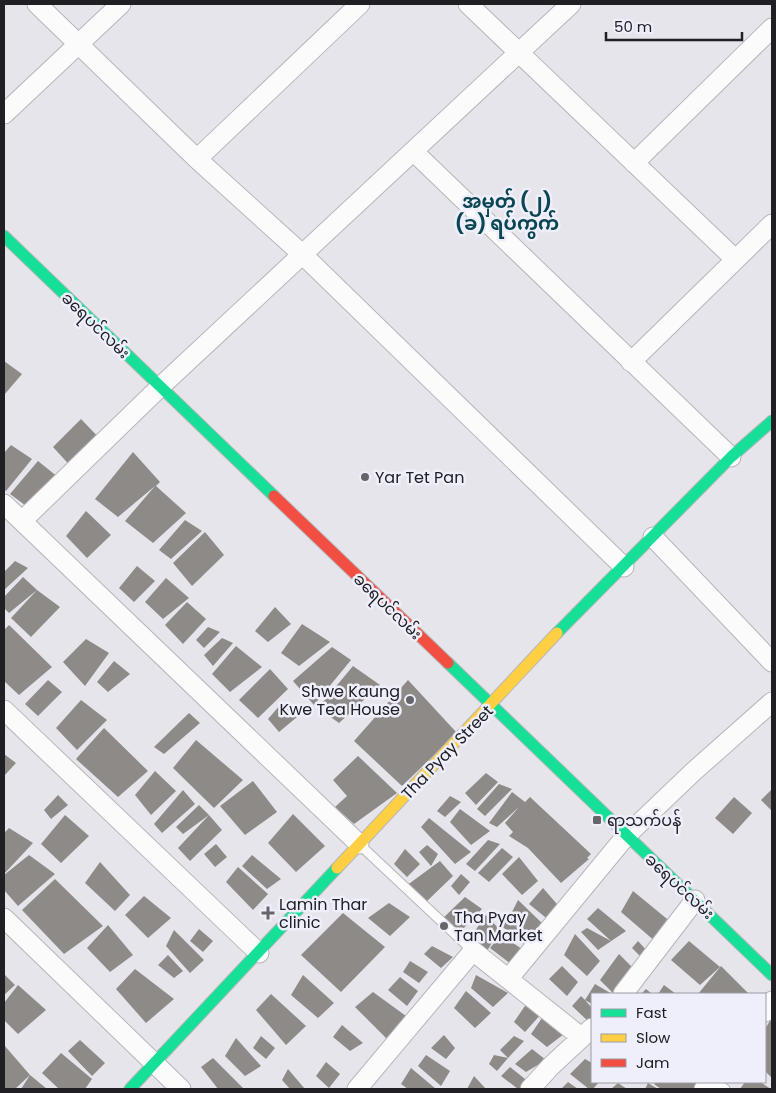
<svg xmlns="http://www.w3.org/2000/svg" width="776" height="1093" font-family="Poppins,'Noto Sans Myanmar',sans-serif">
<rect width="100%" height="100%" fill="#e5e5eb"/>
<!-- building -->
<path fill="#8d8a87" d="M 4,361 L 22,374 L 4,395 Z
M 81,419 L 103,442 L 75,471 L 53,447 Z
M 11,445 L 32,459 L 6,491 L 4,489 L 4,453 Z
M 133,452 L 160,482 L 156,486 L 186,513 L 153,543 L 125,521 L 155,486 L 118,517 L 95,499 Z
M 38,461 L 64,482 L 33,511 L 10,494 Z
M 86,511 L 111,535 L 87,558 L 66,536 Z
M 185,520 L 202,531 L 171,559 L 159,550 Z
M 205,532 L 224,555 L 192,586 L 173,563 Z
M 15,561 L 28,568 L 4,590 L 4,572 Z
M 137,566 L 155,581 L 134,602 L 119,588 Z
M 23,577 L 37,590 L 9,613 L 4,608 L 4,597 Z
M 166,578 L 189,598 L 163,619 L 145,602 Z
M 37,590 L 60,607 L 31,637 L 11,618 Z
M 187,602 L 206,619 L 183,644 L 165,625 Z
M 275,607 L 291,624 L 268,642 L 255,631 Z
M 302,624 L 330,642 L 299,666 L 281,653 Z
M 9,625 L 52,667 L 19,695 L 4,681 L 4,630 Z
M 208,627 L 220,632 L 204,648 L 196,640 Z
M 222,638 L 233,643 L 213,666 L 204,655 Z
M 86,639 L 109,653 L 85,686 L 63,662 Z
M 236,646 L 262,667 L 230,692 L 212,674 Z
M 332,647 L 351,660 L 314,705 L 293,681 Z
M 114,661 L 130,674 L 108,692 L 97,682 Z
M 353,666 L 380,685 L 339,723 L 318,708 Z
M 270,669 L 288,689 L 258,718 L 239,700 Z
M 48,680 L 62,692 L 38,716 L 25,704 Z
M 408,680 L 457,733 L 402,786 L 354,741 Z
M 81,700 L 107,720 L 77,750 L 56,728 Z
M 281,704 L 297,717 L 279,732 L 268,719 Z
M 189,713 L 200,723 L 164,754 L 154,747 Z
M 104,728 L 148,771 L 118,797 L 76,759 Z
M 196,740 L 243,780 L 214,808 L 173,768 Z
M 4,754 L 16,763 L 4,776 Z
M 358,756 L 397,793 L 354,824 L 335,807 L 347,796 L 333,780 Z
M 155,771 L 176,791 L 151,815 L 135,795 Z
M 486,773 L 498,782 L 476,805 L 465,793 Z
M 253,781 L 277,812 L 245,835 L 220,806 Z
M 499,784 L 512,789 L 485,816 L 477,809 Z
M 772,789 L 772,811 L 761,800 Z
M 183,790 L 195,804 L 162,833 L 154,824 Z
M 512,792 L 525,802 L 530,797 L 591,854 L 587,858 L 589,859 L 561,883 L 528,848 L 509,836 L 513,832 L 505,823 L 519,807 L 497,827 L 489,823 Z
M 58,795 L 68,805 L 51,819 L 44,810 Z
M 450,796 L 461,802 L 445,817 L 437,811 Z
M 734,797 L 752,813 L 733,834 L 715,818 Z
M 199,805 L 209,815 L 183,834 L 176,827 Z
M 460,809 L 490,831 L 471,845 L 450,822 Z
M 293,814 L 325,846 L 296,872 L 268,843 Z
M 65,815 L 89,836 L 61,863 L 41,844 Z
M 209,815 L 222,830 L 190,861 L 178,848 Z
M 429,818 L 471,852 L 455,864 L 421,827 Z
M 9,828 L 33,843 L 4,874 L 4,833 Z
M 488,840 L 500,844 L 475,871 L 466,864 Z
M 216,844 L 227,857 L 215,867 L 204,854 Z
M 427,845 L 438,854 L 431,866 L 419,852 Z
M 502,848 L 513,857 L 489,882 L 478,873 Z
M 405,849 L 420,864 L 407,877 L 394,864 Z
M 29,855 L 55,874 L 18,906 L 4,890 L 4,875 Z
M 252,855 L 281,879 L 267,889 L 242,866 Z
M 519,857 L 538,881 L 522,895 L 502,874 Z
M 440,861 L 453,876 L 425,903 L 406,886 Z
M 100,862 L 130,895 L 115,911 L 85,883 Z
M 238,867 L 268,894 L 253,910 L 226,882 Z
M 461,874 L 470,882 L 459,895 L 451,886 Z
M 55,879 L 103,926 L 64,954 L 22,910 Z
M 543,888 L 563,911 L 550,921 L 529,904 Z
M 633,891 L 672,923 L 656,942 L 621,912 Z
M 144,896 L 171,918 L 148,938 L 125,915 Z
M 465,897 L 482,909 L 460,932 L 441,920 Z
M 518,900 L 545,926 L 527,947 L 498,923 L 511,914 Z
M 389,903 L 410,917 L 390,936 L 368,918 Z
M 598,908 L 626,931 L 598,950 L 581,932 L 587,928 L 611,941 L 587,919 Z
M 343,913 L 385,947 L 341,992 L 301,955 Z
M 486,915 L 500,930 L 485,954 L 468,941 Z
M 108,925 L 133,955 L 110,972 L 87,948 Z
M 199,929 L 213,941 L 203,952 L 190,941 Z
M 174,930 L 204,960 L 190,973 L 166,946 Z
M 575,934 L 600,961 L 587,976 L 564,955 Z
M 501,935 L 522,949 L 511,964 L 490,948 Z
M 638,941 L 649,953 L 640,956 L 632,948 Z
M 689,941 L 720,967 L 700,985 L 671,960 Z
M 432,946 L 453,957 L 441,968 L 424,954 Z
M 619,954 L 639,974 L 619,994 L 614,994 L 600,980 Z
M 168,955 L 183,971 L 174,978 L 158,965 Z
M 410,961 L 428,972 L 419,983 L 403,972 Z
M 562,966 L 578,982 L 567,996 L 549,979 Z
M 721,966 L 749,994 L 698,994 Z
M 135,969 L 174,999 L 146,1023 L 116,989 Z
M 4,974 L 15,985 L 4,995 Z
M 303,975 L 334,1003 L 318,1018 L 291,995 Z
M 476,975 L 508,993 L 493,1007 L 471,988 Z
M 400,977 L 418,991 L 407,1006 L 388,990 Z
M 595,984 L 612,994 L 592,994 L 592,1004 L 585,1000 L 592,1008 L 592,1022 L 590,1023 L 572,1006 L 581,996 L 585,1000 Z
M 18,985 L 46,1010 L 18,1034 L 4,1020 L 4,1003 Z
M 664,985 L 676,994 L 658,994 Z
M 646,989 L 652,994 L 641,994 Z
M 466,991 L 491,1013 L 475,1028 L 454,1008 Z
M 373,992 L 406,1016 L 389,1041 L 355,1007 Z
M 271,994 L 306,1026 L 286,1045 L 256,1010 Z
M 527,1003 L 542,1013 L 525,1032 L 514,1022 Z
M 542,1018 L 564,1034 L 547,1047 L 531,1034 Z
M 771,1019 L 772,1020 L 772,1078 L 765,1071 L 765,1029 Z
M 342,1025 L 363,1043 L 350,1051 L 333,1037 Z
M 444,1035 L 455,1048 L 446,1059 L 431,1048 Z
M 261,1036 L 275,1048 L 266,1059 L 253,1048 Z
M 514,1036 L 524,1041 L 508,1058 L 500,1050 Z
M 236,1038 L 261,1066 L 245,1076 L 225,1056 Z
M 80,1040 L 105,1063 L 92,1076 L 68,1051 Z
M 4,1045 L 30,1075 L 15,1089 L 4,1089 Z
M 532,1049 L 546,1060 L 526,1072 L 515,1064 Z
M 61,1053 L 92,1079 L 85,1089 L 59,1089 L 42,1073 Z
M 426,1055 L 450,1071 L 441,1086 L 418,1066 Z
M 494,1055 L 508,1058 L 497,1071 L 489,1064 Z
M 213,1058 L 243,1088 L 218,1089 L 201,1067 Z
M 585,1059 L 592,1063 L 592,1082 L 599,1082 L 593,1089 L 589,1089 L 570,1074 Z
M 326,1062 L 340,1074 L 329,1088 L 316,1076 Z
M 510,1067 L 530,1083 L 518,1089 L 501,1076 Z
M 411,1068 L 436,1089 L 408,1089 L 401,1084 Z
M 288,1069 L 305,1089 L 290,1089 L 282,1080 Z
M 30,1075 L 47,1089 L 21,1089 Z
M 474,1076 L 486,1089 L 467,1089 Z
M 568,1082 L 578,1089 L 561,1089 Z
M 656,1082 L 696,1082 L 698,1083 L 693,1089 L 661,1089 L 654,1084 Z
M 745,1082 L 760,1082 L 771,1089 L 740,1089 Z
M 618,1083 L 627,1089 L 611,1089 Z
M 648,1083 L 658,1089 L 645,1089 Z"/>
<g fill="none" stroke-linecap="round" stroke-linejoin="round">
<defs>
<path id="lane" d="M 360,845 L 473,951
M 715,1082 L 725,1089"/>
<path id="street" d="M 37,4 L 197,159 L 302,254 L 624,567
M 468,4 L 735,259
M 4,114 L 121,4
M 413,151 L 731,457
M 197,159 L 360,4
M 634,163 L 772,28
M 631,362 L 772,224
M 4,504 L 359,844
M 22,521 L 160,387 L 571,4
M 653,537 L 772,662
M 4,710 L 259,953
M 4,918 L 181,1089
M 509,978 L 626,836 L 693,772 L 772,702
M 623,994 L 695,900
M 765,1012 L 772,1001
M 357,1089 L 473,951 L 581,1037
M 530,1089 L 551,1066 L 592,1028
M 704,1089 L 710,1082"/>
<path id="fast" d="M 4,236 L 274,496
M 557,633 L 731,457 L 772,421
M 448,663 L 772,975
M 130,1089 L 337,868"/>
<path id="slow" d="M 337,868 L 557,633"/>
<path id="jam" d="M 274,496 L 448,663"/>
</defs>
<!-- lane casing -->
<use href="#lane" stroke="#b6b6ba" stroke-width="11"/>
<!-- street casing -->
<use href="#street" stroke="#b6b6ba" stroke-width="21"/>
<!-- fast casing -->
<use href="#fast" stroke="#b6b6ba" stroke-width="13"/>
<!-- slow casing -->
<use href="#slow" stroke="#b6b6ba" stroke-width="13"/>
<!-- jam casing -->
<use href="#jam" stroke="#b6b6ba" stroke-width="13"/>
<!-- lane -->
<use href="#lane" stroke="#fbfbfc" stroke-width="9"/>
<!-- street -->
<use href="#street" stroke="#fbfbfc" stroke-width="19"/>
<!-- fast -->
<use href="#fast" stroke="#16e098" stroke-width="11"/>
<!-- slow -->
<use href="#slow" stroke="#ffcf43" stroke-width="11"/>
<!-- jam -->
<use href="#jam" stroke="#f24e42" stroke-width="11"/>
</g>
<!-- markers -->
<g fill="#65656a" stroke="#efeffb" stroke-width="2">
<circle cx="365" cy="477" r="5"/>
<circle cx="410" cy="700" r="5"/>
<rect x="592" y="815" width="10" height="10" rx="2.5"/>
<path d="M265.5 905.5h5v5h5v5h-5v5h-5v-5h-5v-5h5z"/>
<circle cx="444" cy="926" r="5"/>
</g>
<g text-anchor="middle" stroke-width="5" stroke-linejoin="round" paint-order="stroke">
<!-- street labels -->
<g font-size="16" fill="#202024" stroke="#efeffb">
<text transform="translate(96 325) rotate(44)" y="6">ခရေပင်လမ်း</text>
<text transform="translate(388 606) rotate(44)" y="6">ခရေပင်လမ်း</text>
<text transform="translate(447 752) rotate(-46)" y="6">Tha Pyay Street</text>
<text transform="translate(680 886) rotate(43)" y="6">ခရေပင်လမ်း</text>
</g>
<!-- poi labels -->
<g font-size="16" fill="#202024" stroke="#efeffb" text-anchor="start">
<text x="375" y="483">Yar Tet Pan</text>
<text x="400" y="697" text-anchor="end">Shwe Kaung<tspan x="400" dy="18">Kwe Tea House</tspan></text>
<text x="607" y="826">ရာသက်ပန်</text>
<text x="279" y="910">Lamin Thar<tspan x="279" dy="18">clinic</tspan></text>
<text x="454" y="923">Tha Pyay<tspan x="454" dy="18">Tan Market</tspan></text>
</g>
<!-- quarter labels -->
<g font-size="19" font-weight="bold" fill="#0a4752" stroke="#efeffb">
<text x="507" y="208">အမှတ် (၂)<tspan x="507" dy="22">(ခ) ရပ်ကွက်</tspan></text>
</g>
</g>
<!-- border -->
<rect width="776" height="1093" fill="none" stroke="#202024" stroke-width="10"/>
<!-- legend -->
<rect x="591" y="993" width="175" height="90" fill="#efeffb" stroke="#9c9ca5"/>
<rect x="601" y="1009" width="25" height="8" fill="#16e098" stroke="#9c9ca5"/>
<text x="636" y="1018" font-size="15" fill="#202024">Fast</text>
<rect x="601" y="1034" width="25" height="8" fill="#ffcf43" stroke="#9c9ca5"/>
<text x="636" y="1043" font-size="15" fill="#202024">Slow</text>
<rect x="601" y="1059" width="25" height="8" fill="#f24e42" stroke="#9c9ca5"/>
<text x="636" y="1068" font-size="15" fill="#202024">Jam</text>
<!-- scale -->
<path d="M606 32v8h136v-8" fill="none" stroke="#202024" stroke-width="2.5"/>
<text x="614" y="32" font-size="15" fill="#202024" stroke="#efeffb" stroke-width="4" paint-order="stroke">50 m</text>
</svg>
